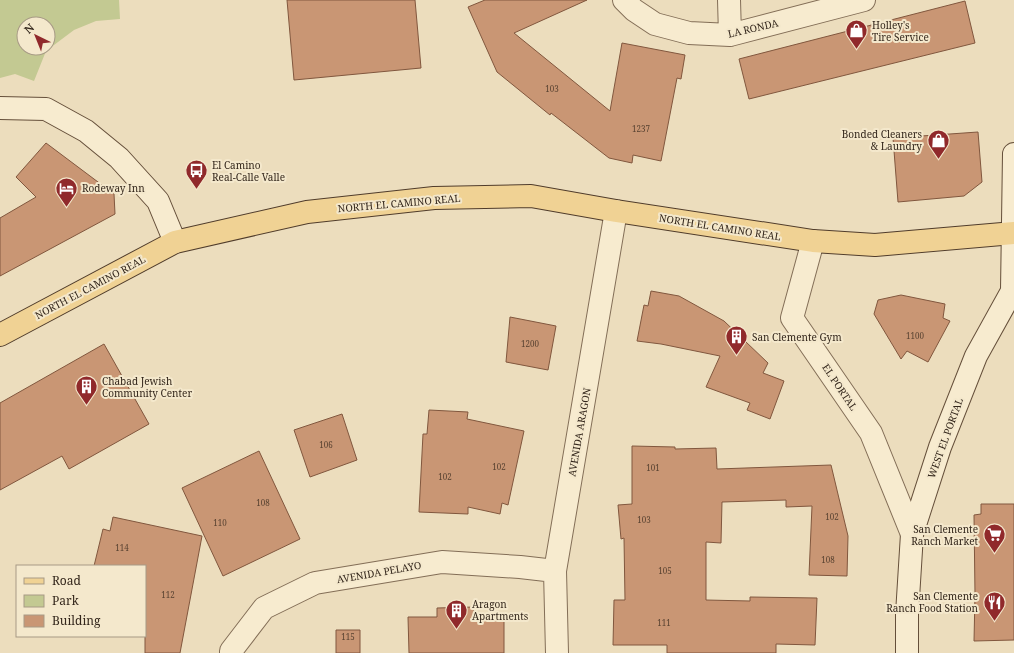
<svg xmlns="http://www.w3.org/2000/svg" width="1014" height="653" font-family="'Noto Serif',serif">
<rect width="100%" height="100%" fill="#ecddbd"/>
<!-- green -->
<path fill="#c3c992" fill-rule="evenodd" d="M 0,0 L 119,0 L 120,19 L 96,21 L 74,30 L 46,51 L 34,81 L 15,74 L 0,78 ZM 24,24 L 48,24 L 48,48 L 24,48 Z"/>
<!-- building -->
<path fill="#c99674" stroke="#81573e" d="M 287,0 L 415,0 L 421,68 L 294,80 Z
M 485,0 L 587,0 L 514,33 L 610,111 L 622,43 L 685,55 L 681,79 L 677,78 L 661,161 L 633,155 L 632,163 L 609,158 L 551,113 L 550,115 L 497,72 L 468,7 Z
M 965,1 L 975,43 L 749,99 L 739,59 Z
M 978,132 L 982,182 L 964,196 L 898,202 L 893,138 Z
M 46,143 L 114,194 L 115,214 L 0,276 L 0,218 L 36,197 L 16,177 Z
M 651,291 L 679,296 L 724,321 L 768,363 L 763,373 L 784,381 L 770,419 L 747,410 L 750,403 L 706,387 L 720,356 L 661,344 L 637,341 L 644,305 L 648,306 Z
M 901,295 L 945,304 L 943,318 L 950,321 L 928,362 L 907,351 L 901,359 L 874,314 L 878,300 Z
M 510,317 L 556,326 L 548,370 L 506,362 Z
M 104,344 L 149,424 L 69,469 L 62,456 L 0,490 L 0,403 Z
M 429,410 L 468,412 L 467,419 L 524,431 L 508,505 L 502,503 L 500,514 L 468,507 L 468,514 L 419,512 L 423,434 L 427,434 Z
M 342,414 L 357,460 L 310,477 L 294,430 Z
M 632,446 L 675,447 L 675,449 L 716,448 L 717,469 L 831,465 L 848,536 L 847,576 L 809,575 L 812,506 L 786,507 L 786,500 L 722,502 L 721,543 L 706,542 L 706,600 L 750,601 L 750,597 L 817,598 L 815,645 L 776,644 L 776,653 L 667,653 L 667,645 L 613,645 L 614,600 L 625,600 L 624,538 L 621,539 L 618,505 L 632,504 Z
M 259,451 L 300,539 L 223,576 L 182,488 Z
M 981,504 L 1014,504 L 1014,640 L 974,641 L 975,595 L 974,515 L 981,514 Z
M 113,517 L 202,536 L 180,653 L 145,653 L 145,566 L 94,566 L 103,529 L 110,531 Z
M 474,607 L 474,616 L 504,615 L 504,653 L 409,653 L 408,617 L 437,617 L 437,608 Z
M 336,630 L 360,630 L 360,653 L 336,653 Z"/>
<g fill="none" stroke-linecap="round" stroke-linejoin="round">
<defs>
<path id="street" d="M 624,0 L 634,10 L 655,24 L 689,33 L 730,35 L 864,0
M 729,0 L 730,35
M 813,241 L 792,318 L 871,433 L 912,534
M 231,653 L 231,651 L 264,608 L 315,583 L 442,562 L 520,567 L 555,571
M 557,653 L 555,571 L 616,211"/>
<path id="secondary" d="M 0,108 L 46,109 L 86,131 L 119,158 L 158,201 L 175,242
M 907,653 L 907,614 L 912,534 L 940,447 L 976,356 L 1012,291 L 1014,154"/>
<path id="primary" d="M 0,335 L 175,242 L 307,212 L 434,198 L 531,196 L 616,211 L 813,241 L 875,245 L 1014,233"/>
</defs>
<!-- street casing -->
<use href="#street" stroke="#836e57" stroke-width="24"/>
<!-- secondary casing -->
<use href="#secondary" stroke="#654f3a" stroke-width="24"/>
<!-- primary casing -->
<use href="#primary" stroke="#503c2b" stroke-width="24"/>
<!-- street -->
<use href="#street" stroke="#f7ebcf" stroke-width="22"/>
<!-- secondary -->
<use href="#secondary" stroke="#f7ebcf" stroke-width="22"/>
<!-- primary -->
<use href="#primary" stroke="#f0d294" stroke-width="22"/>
</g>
<!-- icons -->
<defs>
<symbol id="shop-pin" viewBox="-11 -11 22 30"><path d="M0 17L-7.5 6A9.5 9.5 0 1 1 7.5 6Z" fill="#90292b" stroke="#f4e8cc"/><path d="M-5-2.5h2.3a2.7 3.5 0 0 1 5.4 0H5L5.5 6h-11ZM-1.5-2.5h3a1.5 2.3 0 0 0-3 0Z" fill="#fff"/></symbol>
<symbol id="bus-pin" viewBox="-11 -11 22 30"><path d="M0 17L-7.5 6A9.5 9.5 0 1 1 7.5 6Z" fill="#90292b" stroke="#f4e8cc"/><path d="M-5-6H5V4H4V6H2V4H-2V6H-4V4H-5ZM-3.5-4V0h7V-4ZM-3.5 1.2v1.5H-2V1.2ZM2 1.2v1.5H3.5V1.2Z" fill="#fff"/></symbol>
<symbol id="hotel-pin" viewBox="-11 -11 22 30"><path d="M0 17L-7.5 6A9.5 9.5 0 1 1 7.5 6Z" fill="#90292b" stroke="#f4e8cc"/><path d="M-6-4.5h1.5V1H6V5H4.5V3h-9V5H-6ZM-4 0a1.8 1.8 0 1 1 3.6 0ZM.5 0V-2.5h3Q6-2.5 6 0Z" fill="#fff"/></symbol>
<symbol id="building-pin" viewBox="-11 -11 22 30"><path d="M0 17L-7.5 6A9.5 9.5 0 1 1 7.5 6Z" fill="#90292b" stroke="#f4e8cc"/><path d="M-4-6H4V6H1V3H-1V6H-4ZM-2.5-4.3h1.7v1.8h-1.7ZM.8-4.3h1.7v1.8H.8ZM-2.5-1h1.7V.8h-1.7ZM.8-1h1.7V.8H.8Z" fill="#fff"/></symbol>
<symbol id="supermarket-pin" viewBox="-11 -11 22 30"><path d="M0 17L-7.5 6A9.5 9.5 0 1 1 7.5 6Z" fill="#90292b" stroke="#f4e8cc"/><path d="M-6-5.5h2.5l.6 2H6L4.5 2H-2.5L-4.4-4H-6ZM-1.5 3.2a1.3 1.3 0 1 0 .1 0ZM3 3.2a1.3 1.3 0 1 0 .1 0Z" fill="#fff"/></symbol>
<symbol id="restaurant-pin" viewBox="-11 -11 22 30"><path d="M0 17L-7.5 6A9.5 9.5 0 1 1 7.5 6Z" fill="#90292b" stroke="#f4e8cc"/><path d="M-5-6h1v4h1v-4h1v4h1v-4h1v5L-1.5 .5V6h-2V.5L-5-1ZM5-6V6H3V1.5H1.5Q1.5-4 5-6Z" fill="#fff"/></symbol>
</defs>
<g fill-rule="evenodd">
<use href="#shop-pin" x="844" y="18" width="25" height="34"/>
<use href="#shop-pin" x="926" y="128" width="25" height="34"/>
<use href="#bus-pin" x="184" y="158" width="25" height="34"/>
<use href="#hotel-pin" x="54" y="176" width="25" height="34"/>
<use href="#building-pin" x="724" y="324" width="25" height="34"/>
<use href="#building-pin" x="74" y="374" width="25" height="34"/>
<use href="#supermarket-pin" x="982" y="522" width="25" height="34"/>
<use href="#restaurant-pin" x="982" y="590" width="25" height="34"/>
<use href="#building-pin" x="444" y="598" width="25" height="34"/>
</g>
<g text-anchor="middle" stroke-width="4" stroke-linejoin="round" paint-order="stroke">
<!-- number labels -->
<g font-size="8" fill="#584231">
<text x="552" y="92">103</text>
<text x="641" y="132">1237</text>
<text x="915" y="339">1100</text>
<text x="530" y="347">1200</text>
<text x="326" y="448">106</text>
<text x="499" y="470">102</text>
<text x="653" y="471">101</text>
<text x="445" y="480">102</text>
<text x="263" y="506">108</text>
<text x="832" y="520">102</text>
<text x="644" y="523">103</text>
<text x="220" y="526">110</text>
<text x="122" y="551">114</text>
<text x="828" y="563">108</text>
<text x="665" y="574">105</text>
<text x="168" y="598">112</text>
<text x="664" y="626">111</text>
<text x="348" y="640">115</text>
</g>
<!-- poi labels -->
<g font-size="10" fill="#33261b" stroke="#f4e8cc" text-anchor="start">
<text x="872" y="29">Holley's<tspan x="872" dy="12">Tire Service</tspan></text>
<text x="922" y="138" text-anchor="end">Bonded Cleaners<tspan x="922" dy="12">&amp; Laundry</tspan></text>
<text x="212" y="169">El Camino<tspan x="212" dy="12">Real-Calle Valle</tspan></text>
<text x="82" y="192">Rodeway Inn</text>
<text x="752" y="341">San Clemente Gym</text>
<text x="102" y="385">Chabad Jewish<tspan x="102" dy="12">Community Center</tspan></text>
<text x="978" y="533" text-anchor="end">San Clemente<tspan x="978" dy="12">Ranch Market</tspan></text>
<text x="978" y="600" text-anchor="end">San Clemente<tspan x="978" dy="12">Ranch Food Station</tspan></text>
<text x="472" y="608">Aragon<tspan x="472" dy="12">Apartments</tspan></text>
</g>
<!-- street labels -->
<g font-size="10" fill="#33261b" stroke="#f4e8cc">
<text transform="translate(753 28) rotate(-13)" y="4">LA RONDA</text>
<text transform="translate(399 203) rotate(-5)" y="4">NORTH EL CAMINO REAL</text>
<text transform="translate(720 227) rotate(9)" y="4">NORTH EL CAMINO REAL</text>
<text transform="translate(90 287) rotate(-28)" y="4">NORTH EL CAMINO REAL</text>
<text transform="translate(840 387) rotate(56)" y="4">EL PORTAL</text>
<text transform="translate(579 432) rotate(-80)" y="4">AVENIDA ARAGON</text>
<text transform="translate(945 438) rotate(-70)" y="4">WEST EL PORTAL</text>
<text transform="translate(379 572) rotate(-10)" y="4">AVENIDA PELAYO</text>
</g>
</g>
<!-- legend -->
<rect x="16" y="565" width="130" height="72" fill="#f4e8cc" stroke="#a79a85"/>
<rect x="24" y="578" width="20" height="6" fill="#f0d294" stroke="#a79a85"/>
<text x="52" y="585" font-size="12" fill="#33261b">Road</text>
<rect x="24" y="595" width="20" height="12" fill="#c3c992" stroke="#a79a85"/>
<text x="52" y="605" font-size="12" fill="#33261b">Park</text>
<rect x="24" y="615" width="20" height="12" fill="#c99674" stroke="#a79a85"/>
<text x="52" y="625" font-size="12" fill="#33261b">Building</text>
<!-- north arrow -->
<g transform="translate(36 36) rotate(317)"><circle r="19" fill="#f4e8cc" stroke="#a79a85"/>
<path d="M0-3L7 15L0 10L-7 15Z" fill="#90292b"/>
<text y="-6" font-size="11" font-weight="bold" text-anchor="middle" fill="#33261b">N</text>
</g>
</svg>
